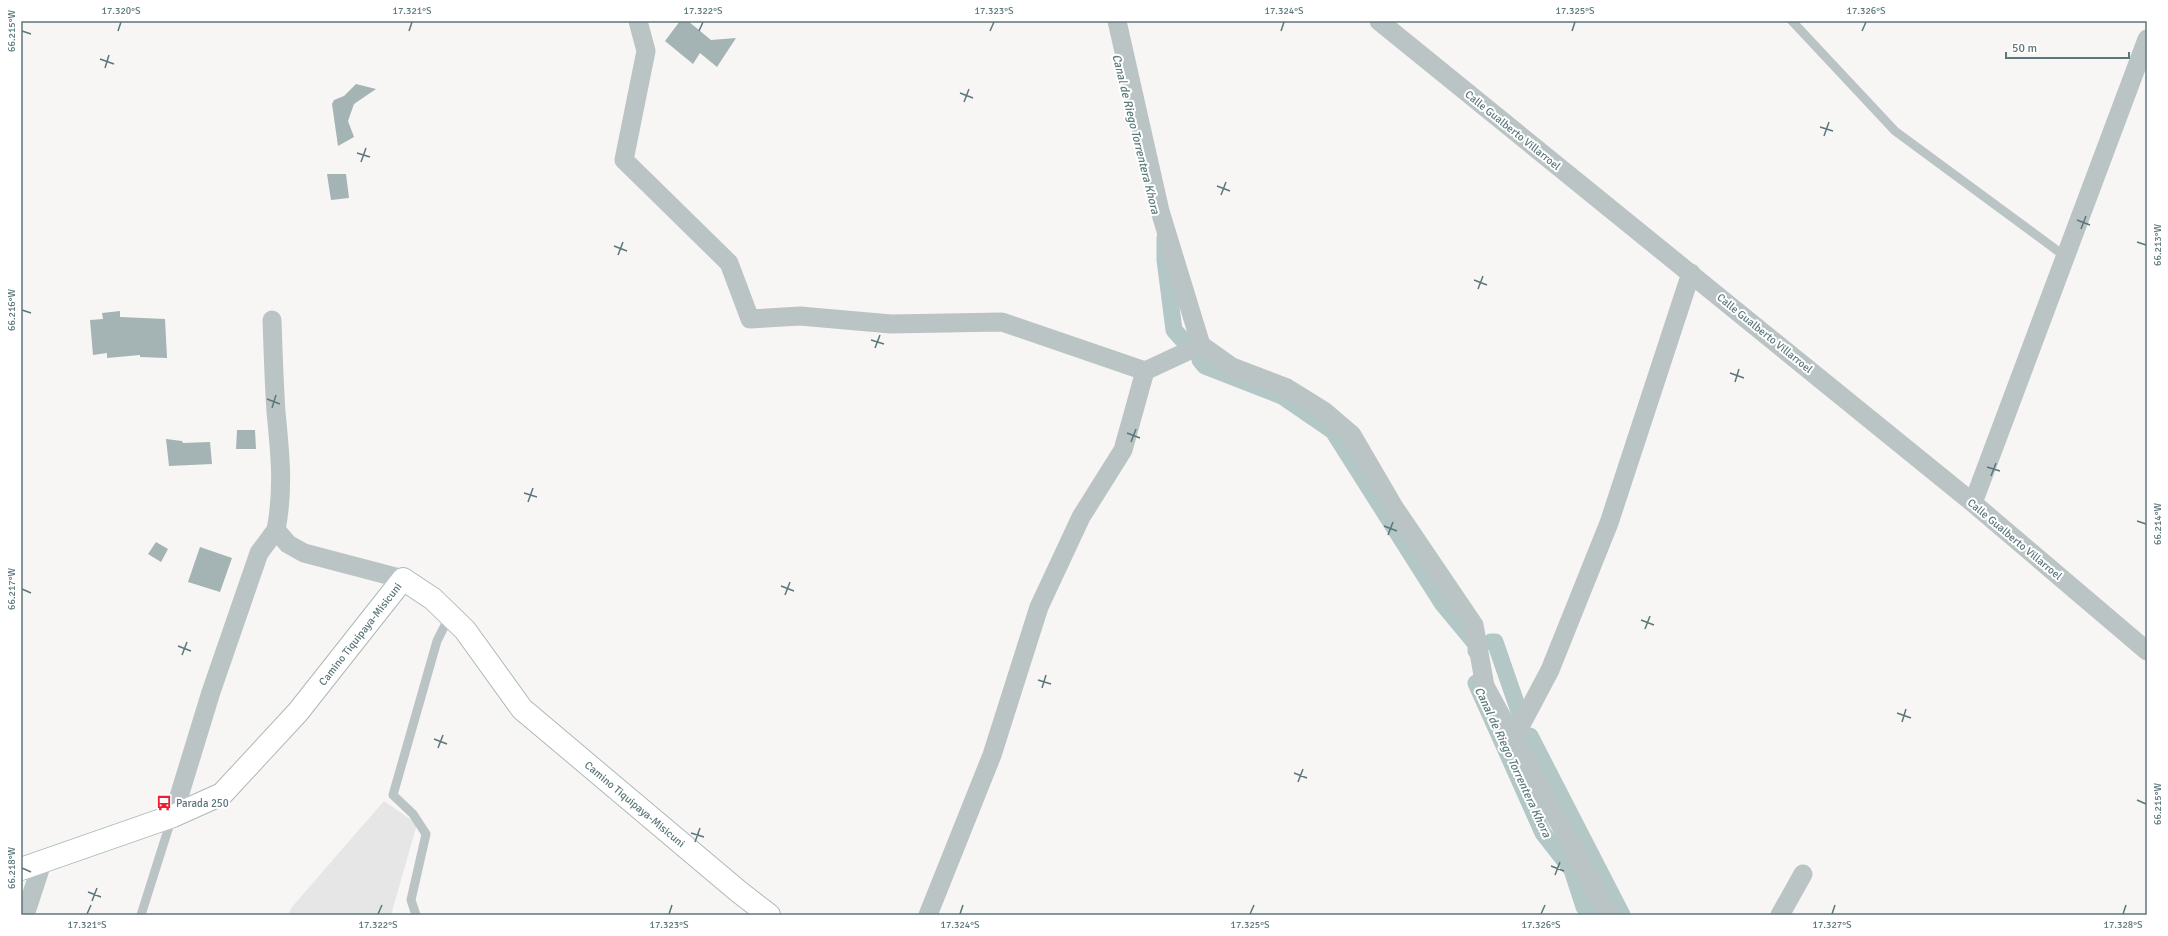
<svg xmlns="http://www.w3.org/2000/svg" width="2168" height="936" font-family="Signika,sans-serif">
<rect width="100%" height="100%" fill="#f7f6f4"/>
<!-- built -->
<path fill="#e5e6e5" d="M 384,801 L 417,824 L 391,915 L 288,915 L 292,907 Z"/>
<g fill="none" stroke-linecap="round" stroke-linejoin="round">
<!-- canal -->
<path stroke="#b3c7c6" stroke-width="17" d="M 1165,238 L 1165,260 L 1174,330 L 1182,339
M 1200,360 L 1205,366 L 1282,396 L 1333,431 L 1442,603 L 1476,644 L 1476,651
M 1491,642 L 1495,642 L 1522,720
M 1476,683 L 1543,833 L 1572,870 L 1584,907 L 1594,915
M 1530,736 L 1622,915"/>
</g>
<!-- building -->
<path fill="#a4b3b4" d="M 680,21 L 688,21 L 711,40 L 736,38 L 717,67 L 700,53 L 693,64 L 665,41 Z
M 356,84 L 376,89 L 354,104 L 348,121 L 354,137 L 338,146 L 332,104 L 334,100 L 344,96 Z
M 327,174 L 346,174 L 349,198 L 331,200 Z
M 120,311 L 120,317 L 165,319 L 167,358 L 140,357 L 140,355 L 107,358 L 107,353 L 93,355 L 90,320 L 103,319 L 102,313 Z
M 237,430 L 255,430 L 256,449 L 236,449 Z
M 166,439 L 182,441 L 183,443 L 210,442 L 212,464 L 169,466 Z
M 156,542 L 168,549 L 161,562 L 148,554 Z
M 200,547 L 232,558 L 220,592 L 188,582 Z"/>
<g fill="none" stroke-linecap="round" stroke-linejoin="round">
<defs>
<path id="secondary" d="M 21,869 L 173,816 L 222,794 L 298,712 L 403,579 L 433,599 L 465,630 L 522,709 L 738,891 L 769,915"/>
</defs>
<!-- secondary casing -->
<use href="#secondary" stroke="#adb9ba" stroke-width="24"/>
<!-- lane -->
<path stroke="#bbc4c5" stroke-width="9" d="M 1792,21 L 1895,131 L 2066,257
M 141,915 L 172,817
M 416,915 L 411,900 L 426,834 L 413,814 L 393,795 L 437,641 L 450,615"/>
<!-- street -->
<path stroke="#bbc4c5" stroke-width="19" d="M 638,21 L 646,51 L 624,160 L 729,263 L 750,319 L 800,316 L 891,324 L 1002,322 L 1145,371 L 1201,345
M 1117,21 L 1160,211 L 1201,345 L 1232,367 L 1287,388 L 1324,411 L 1352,435 L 1394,507 L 1474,625 L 1485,686 L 1609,915
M 1379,21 L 1973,503 L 2147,651
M 272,320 C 273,351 274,381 276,412 C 280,452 284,489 276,530 L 288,544 L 304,553 L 403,579
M 1973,503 L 2147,39
M 1514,738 L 1550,670 L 1609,523 L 1691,273
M 173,816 L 211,692 L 259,553 L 276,530
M 25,915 L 43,860
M 928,915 L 992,755 L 1039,607 L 1081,517 L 1123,450 L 1145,371
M 1780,915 L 1803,874"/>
<!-- secondary -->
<use href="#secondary" stroke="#fff" stroke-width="22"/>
</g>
<!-- ticks -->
<path fill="none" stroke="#5c777b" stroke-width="1.5" d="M 22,31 L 31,34M 118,31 L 121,22M 409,31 L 412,22M 699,31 L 703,22M 990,31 L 994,22M 1281,31 L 1284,22M 1572,31 L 1575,22M 1862,31 L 1866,22M 100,59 L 114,64M 105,68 L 109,55M 960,93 L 973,98M 964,102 L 969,89M 1820,127 L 1833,131M 1824,136 L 1829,122M 357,153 L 370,157M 361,162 L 366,148M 1217,186 L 1230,191M 1221,195 L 1226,182M 2077,220 L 2090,225M 2081,229 L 2086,216M 2137,242 L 2146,245M 614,246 L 627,251M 618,255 L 623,242M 1474,280 L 1487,285M 1478,289 L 1483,276M 22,310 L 31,313M 871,340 L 884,344M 875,348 L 880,335M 1730,373 L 1744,378M 1735,382 L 1739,369M 267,399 L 280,404M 272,408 L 276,395M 1127,433 L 1140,438M 1131,442 L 1136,429M 1987,467 L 2000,471M 1991,476 L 1996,463M 524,493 L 537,497M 528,502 L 533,488M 2137,521 L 2146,524M 1384,526 L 1397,531M 1388,535 L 1393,522M 781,586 L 794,591M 22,589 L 31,593M 785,595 L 790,582M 1641,620 L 1654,625M 1645,629 L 1650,616M 178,646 L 191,651M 182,655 L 187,642M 1038,680 L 1051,684M 1042,688 L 1046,675M 1897,713 L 1911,718M 1902,722 L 1906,709M 434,739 L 447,744M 438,748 L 443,735M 1294,773 L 1307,778M 1298,782 L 1303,769M 2137,800 L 2146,804M 691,833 L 704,837M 695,842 L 700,828M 1551,866 L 1564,871M 22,868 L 31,872M 1555,875 L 1560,862M 88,892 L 101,897M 92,901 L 97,888M 87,914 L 91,905M 378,914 L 382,905M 669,914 L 672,905M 960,914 L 963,905M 1250,914 L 1254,905M 1541,914 L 1545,905M 1832,914 L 1835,905M 2123,914 L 2126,905"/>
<!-- icons -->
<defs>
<symbol id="bus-bare" viewBox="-9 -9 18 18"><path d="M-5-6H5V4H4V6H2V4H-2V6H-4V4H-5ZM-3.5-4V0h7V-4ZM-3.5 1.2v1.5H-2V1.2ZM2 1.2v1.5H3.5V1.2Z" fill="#ed1e30" stroke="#fff" stroke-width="2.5" paint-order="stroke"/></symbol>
</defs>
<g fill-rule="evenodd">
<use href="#bus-bare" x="153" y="792" width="22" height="22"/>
</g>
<g text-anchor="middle" stroke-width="4" stroke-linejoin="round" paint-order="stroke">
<!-- street labels -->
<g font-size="11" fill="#5c777b" stroke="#fff">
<text transform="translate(1513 130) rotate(39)" y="4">Calle Gualberto Villarroel</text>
<text transform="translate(1765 333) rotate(39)" y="4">Calle Gualberto Villarroel</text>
<text transform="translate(2015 539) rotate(40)" y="4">Calle Gualberto Villarroel</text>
<text transform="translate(360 634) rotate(-52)" y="4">Camino Tiquipaya-Misicuni</text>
<text transform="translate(635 804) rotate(40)" y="4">Camino Tiquipaya-Misicuni</text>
</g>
<!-- poi labels -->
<g font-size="11" fill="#5c777b" stroke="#fff" text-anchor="start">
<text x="176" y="807">Parada 250</text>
</g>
<!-- water labels -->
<g font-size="12" font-style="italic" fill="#5b7c7a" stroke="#fff">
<text transform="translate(1136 134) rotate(76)" y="4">Canal de Riego Torrentera Khora</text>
<text transform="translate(1513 762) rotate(65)" y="4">Canal de Riego Torrentera Khora</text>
</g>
</g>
<!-- border -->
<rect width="2168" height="936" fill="none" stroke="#ffffff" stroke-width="44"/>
<!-- scale -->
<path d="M2006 52v6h123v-6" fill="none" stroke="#5c777b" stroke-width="2"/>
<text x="2012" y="52" font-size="12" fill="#5c777b" stroke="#ffffff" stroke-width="3" paint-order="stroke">50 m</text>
<rect x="22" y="22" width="2124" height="892" fill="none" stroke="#5c777b" stroke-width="1.5"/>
<g font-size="10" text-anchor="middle" fill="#5c777b">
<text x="121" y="14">17.320°S</text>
<text x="412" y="14">17.321°S</text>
<text x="703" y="14">17.322°S</text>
<text x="994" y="14">17.323°S</text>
<text x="1284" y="14">17.324°S</text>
<text x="1575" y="14">17.325°S</text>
<text x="1866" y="14">17.326°S</text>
<text transform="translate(11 31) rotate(-90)" y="4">66.215°W</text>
<text transform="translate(2157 245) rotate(-90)" y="4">66.213°W</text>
<text transform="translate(11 310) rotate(-90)" y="4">66.216°W</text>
<text transform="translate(2157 524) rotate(-90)" y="4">66.214°W</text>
<text transform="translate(11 589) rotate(-90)" y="4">66.217°W</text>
<text transform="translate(2157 804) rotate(-90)" y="4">66.215°W</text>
<text transform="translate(11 868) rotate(-90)" y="4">66.218°W</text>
<text x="87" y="928">17.321°S</text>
<text x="378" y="928">17.322°S</text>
<text x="669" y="928">17.323°S</text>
<text x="960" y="928">17.324°S</text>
<text x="1250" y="928">17.325°S</text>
<text x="1541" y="928">17.326°S</text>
<text x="1832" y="928">17.327°S</text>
<text x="2123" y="928">17.328°S</text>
</g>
</svg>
